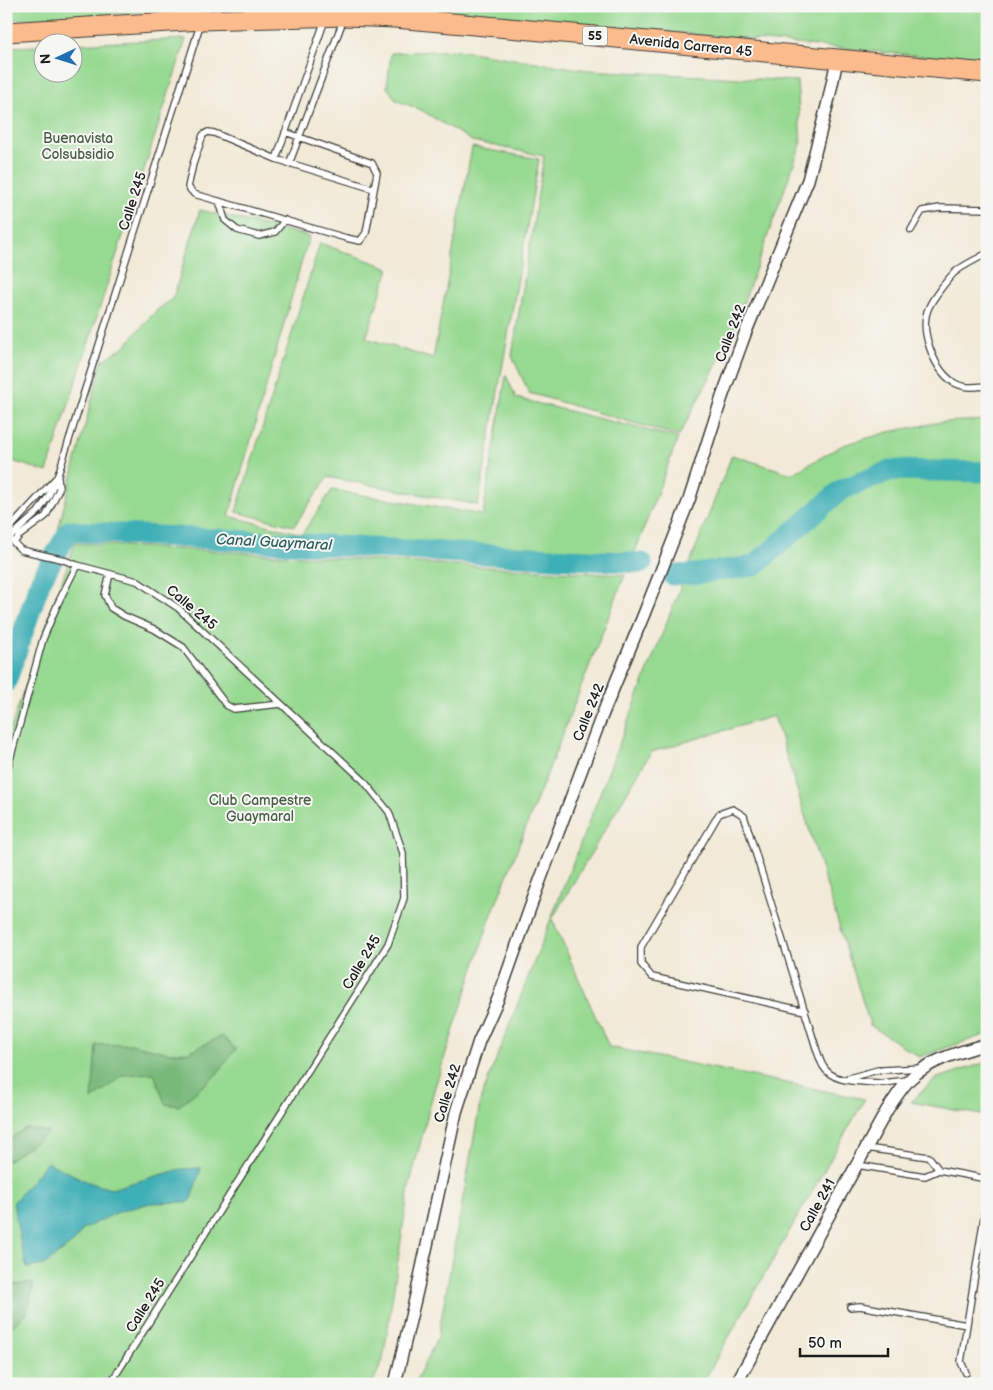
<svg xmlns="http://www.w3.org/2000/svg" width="993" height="1390" font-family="'Balsamiq Sans',sans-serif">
<rect width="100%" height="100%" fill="#f6f6f2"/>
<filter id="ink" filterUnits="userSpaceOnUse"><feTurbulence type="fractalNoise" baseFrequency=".02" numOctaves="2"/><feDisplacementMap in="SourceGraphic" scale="10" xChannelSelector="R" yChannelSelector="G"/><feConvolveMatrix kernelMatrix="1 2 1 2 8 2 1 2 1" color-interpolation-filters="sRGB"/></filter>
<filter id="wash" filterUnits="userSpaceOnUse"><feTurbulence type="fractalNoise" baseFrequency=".0096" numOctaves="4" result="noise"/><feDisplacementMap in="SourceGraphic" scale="20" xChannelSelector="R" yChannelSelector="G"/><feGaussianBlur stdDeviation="1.12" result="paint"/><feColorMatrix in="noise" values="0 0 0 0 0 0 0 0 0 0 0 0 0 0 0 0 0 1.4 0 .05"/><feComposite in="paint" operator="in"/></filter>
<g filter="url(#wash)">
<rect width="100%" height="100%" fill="#f2ead7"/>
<!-- green -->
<path fill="#96d990" stroke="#597a56" d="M 6,6 L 268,6 L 6,20 Z
M 342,6 L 987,6 L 987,62 L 510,17 Z
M 186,39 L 47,472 L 6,459 L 6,47 L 42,46 L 42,72 L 72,72 L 73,44 Z
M 457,50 L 587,70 L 797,81 L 801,144 L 731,337 L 679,436 L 529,393 L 512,356 L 544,156 L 472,141 L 421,110 L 396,100 L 387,87 L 391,53 Z
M 472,147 L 539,159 L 478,505 L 328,477 L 294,526 L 236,512 L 320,243 L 389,268 L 366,338 L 433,359 Z
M 200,210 L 309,236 L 229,516 L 302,534 L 332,490 L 483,515 L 506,375 L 516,398 L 678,438 L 629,568 L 58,529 L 102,361 L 124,347 L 156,311 L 173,298 Z
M 987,420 L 987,1034 L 919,1057 L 870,1025 L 774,716 L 651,752 L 552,919 L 609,1047 L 865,1099 L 702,1384 L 414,1384 L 438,1337 L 481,1098 L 732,455 L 792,474 L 843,445 L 889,432 L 941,422 Z
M 75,543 L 625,575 L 490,919 L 434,1090 L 409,1187 L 383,1360 L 372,1384 L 6,1384 L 6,742 Z
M 987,1062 L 987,1116 L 911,1102 L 935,1079 Z"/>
<!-- forest -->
<path fill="#78b97a" stroke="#4a6a4b" d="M 222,1036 L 236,1049 L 216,1075 L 179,1106 L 165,1104 L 154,1073 L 123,1075 L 92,1100 L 96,1045 L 131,1044 L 170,1053 L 188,1052 Z
M 26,1128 L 49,1132 L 6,1162 L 6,1141 Z
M 34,1283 L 27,1313 L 6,1332 L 6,1289 L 10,1285 Z"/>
<!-- water -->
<path fill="#3eafb6" stroke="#2d6669" d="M 47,1162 L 88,1182 L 111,1189 L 181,1169 L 201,1168 L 190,1202 L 150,1203 L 118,1212 L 83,1229 L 74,1242 L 44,1265 L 27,1268 L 21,1245 L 13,1203 Z"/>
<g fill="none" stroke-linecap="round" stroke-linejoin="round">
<!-- river -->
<path stroke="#3eafb6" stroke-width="21" d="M 672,575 L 695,574 L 754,566 L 841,490 L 892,470 L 987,472
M 6,682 L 41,580 L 69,531 L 642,563"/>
</g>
</g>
<g filter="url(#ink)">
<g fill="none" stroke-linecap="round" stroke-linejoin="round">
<defs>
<path id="service" d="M 285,132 L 372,163 L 377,173 L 366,233 L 360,241 L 346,238 L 194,194 L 188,187 L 193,164 L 203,135 L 208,132 L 214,133 L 276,159 L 374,189
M 276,159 L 325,20
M 289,164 L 344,18
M 219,201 L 225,220 L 237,230 L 259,236 L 275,232 L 285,220
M 911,230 L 922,211 L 940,208 L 987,209
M 987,253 C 976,260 963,265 954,273 C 947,280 933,298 929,307 C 918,329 934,369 953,382 C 964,389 975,387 987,386
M 9,538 L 10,528 L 55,479
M 14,543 L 19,536 L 46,516 L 59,489 L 58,478
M 110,574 L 105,595 L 111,608 L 124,616 L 154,629 L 183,647 L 226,705 L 234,709 L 281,704
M 6,774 L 43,639 L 58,603 L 77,565
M 805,1011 L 652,977 L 641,964 L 641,947 L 719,814 L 733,809 L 744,816 L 817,1051 C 819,1056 820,1061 823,1066 C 833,1084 861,1081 879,1083
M 882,1070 L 922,1068
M 849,1078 L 878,1070
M 883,1083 L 908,1080
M 866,1148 L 929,1157 L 939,1170
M 857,1165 L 925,1176 L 939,1170 L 987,1179
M 850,1307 L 860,1306 L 967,1325
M 966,1373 L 961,1362 L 987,1198
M 110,1384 L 388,944 L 404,898 L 403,853 L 389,812 L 363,780 L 178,608 L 137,581 L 77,565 L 61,559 L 21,550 L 9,538 L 38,512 L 48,497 L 58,475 L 201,22"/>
<path id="minor" d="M 395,1384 L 417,1291 L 456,1112 L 479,1041 L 498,999 L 535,894 L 601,718 L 644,614 L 689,500 L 722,397 L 745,334 L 808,180 L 829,98 L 837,60
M 736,1384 L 887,1110 C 894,1100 901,1088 910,1079 C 931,1059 960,1052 987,1044"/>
<path id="trunk" d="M 6,32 L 202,20 L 345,16 L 395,18 L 520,29 L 987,73"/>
</defs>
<!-- service casing -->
<use href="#service" stroke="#3c3b38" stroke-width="8"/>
<!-- minor casing -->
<use href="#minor" stroke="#3c3b38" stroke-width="14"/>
<!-- trunk casing -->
<use href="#trunk" stroke="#3c3b38" stroke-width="21"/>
<!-- service -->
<use href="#service" stroke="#fff" stroke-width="5.5"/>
<!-- minor -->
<use href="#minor" stroke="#fff" stroke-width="11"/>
<!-- trunk -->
<use href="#trunk" stroke="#fbbb8c" stroke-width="19"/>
</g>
</g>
<g text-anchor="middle" stroke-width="4" stroke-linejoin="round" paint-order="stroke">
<!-- shield labels -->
<rect fill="#f6f6f2" stroke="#5d5d5c" stroke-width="1" x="582.5" y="26.5" width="25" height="19" rx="4"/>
<g font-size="12" font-weight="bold" fill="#1c1c1c">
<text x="595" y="40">55</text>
</g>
<!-- street labels -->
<g font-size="14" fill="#1c1c1c" stroke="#f6f6f2">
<text transform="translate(691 45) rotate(6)" y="5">Avenida Carrera 45</text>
<text transform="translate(132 201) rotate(-72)" y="5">Calle 245</text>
<text transform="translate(730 333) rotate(-69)" y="5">Calle 242</text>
<text transform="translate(192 607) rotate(40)" y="5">Calle 245</text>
<text transform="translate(588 712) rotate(-68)" y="5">Calle 242</text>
<text transform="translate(361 962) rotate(-59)" y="5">Calle 245</text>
<text transform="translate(447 1093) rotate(-73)" y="5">Calle 242</text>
<text transform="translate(817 1205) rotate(-61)" y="5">Calle 241</text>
<text transform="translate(145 1305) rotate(-58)" y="5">Calle 245</text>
</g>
<!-- park labels -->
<g font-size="14" fill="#475e45" stroke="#f6f6f2">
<text x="78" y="143">Buenavista<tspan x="78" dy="16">Colsubsidio</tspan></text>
<text x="260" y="805">Club Campestre<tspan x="260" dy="16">Guaymaral</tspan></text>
</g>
<!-- water labels -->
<g font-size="15" font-style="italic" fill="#2b5e61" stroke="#f6f6f2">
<text transform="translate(274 542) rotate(3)" y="5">Canal Guaymaral</text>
</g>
</g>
<!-- margin -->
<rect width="993" height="1390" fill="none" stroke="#f6f6f2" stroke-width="25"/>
<!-- north arrow -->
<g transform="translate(58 58) rotate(266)"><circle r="24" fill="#f6f6f2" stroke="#9f9f9c"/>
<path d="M0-4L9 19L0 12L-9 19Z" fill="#1f6fb2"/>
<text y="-8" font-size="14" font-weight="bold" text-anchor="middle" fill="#1c1c1c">N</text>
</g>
<!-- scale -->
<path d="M800 1348v8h88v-8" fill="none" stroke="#1c1c1c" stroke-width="2.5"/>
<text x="808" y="1348" font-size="15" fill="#1c1c1c" stroke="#f6f6f2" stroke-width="4" paint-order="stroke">50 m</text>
</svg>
